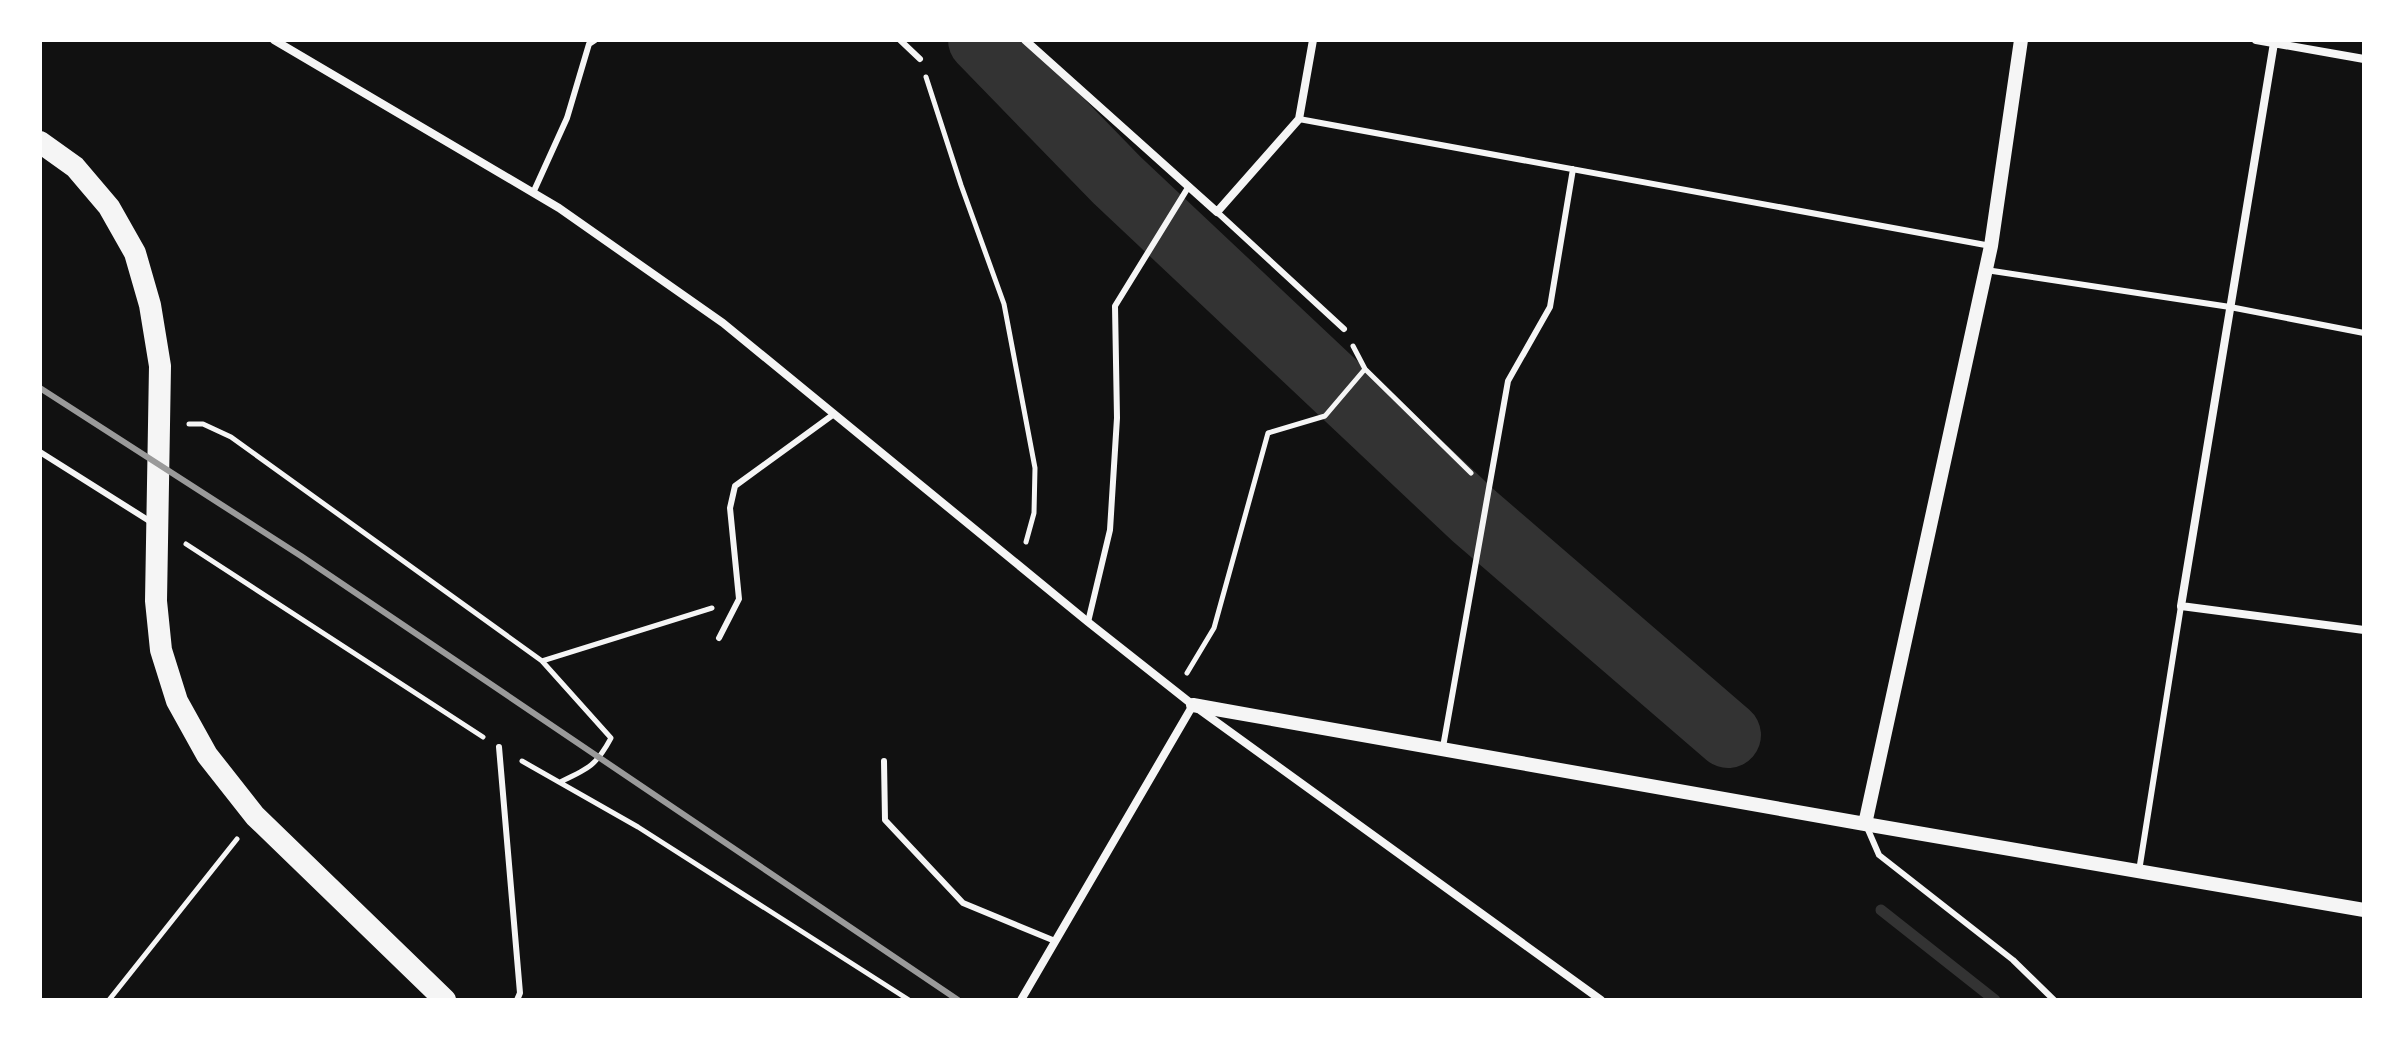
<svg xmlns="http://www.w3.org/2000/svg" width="2404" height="1040" font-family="'Nunito Sans',sans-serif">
<rect width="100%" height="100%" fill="#111"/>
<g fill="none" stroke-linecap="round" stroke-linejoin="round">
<!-- stream -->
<path stroke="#333" stroke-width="11" d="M 1881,910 L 1995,1000"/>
<!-- river -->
<path stroke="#333" stroke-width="66" d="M 981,40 L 1117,180 L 1474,516 L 1728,735"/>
<!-- path -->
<path stroke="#f5f5f5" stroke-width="5" d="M 926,77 L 961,185 L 1004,304 L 1035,468 L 1034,513 L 1026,542
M 1353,346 L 1365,369 L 1471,473
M 189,424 L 203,424 L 231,437 L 542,661 L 712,608
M 186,544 L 483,737
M 542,661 L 611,738 C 596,766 588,769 560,782
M 1187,673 L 1214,628 L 1268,433 L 1325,416 L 1365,369
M 522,761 L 638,827 L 909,1000
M 109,1000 L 237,839"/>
<!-- service -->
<path stroke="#f5f5f5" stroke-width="6" d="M 900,40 L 920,59
M 1299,119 L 1991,246
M 533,193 L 567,118 L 589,44 L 595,40
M 1217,212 L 1344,329
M 1986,270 L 2230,307 L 2364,333
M 40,452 L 151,522
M 1088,622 L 1110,530 L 1117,418 L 1115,306 L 1189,186
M 719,638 L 739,599 L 730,508 L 735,486 L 834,414
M 499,747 L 520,993 L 517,1000
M 1443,747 L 1508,381 L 1550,307 L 1573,169
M 884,761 L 885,820 L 963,903 L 1055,941
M 1866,825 L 1879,855 L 2013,960 L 2054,1000
M 2139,871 L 2181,606"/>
<!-- minor -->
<path stroke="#f5f5f5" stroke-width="8" d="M 274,40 L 559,208 L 723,323 L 1088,622 L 1193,705 L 1601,1000
M 1025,40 L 1217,212 L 1299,119 L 1313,40
M 2256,40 L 2364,59
M 2274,43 L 2181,606 L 2364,630
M 1021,1000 L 1193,705"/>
<!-- tertiary -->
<path stroke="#f5f5f5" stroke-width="14" d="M 1193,705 L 1865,824 L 2364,910
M 1865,824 L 1991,246 L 2021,40"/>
<!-- trunk -->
<path stroke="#f5f5f5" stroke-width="22" d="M 40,142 L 75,167 L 109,207 L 135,253 L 150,305 L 160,366 L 156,601 L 161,650 L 177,701 L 207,755 L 255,816 L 445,1000"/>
<!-- rail -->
<path stroke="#9a9a9a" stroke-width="6" d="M 40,388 L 301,556 L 958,1000"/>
</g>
<!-- border -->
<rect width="2404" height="1040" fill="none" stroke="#ffffff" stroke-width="84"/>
</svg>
